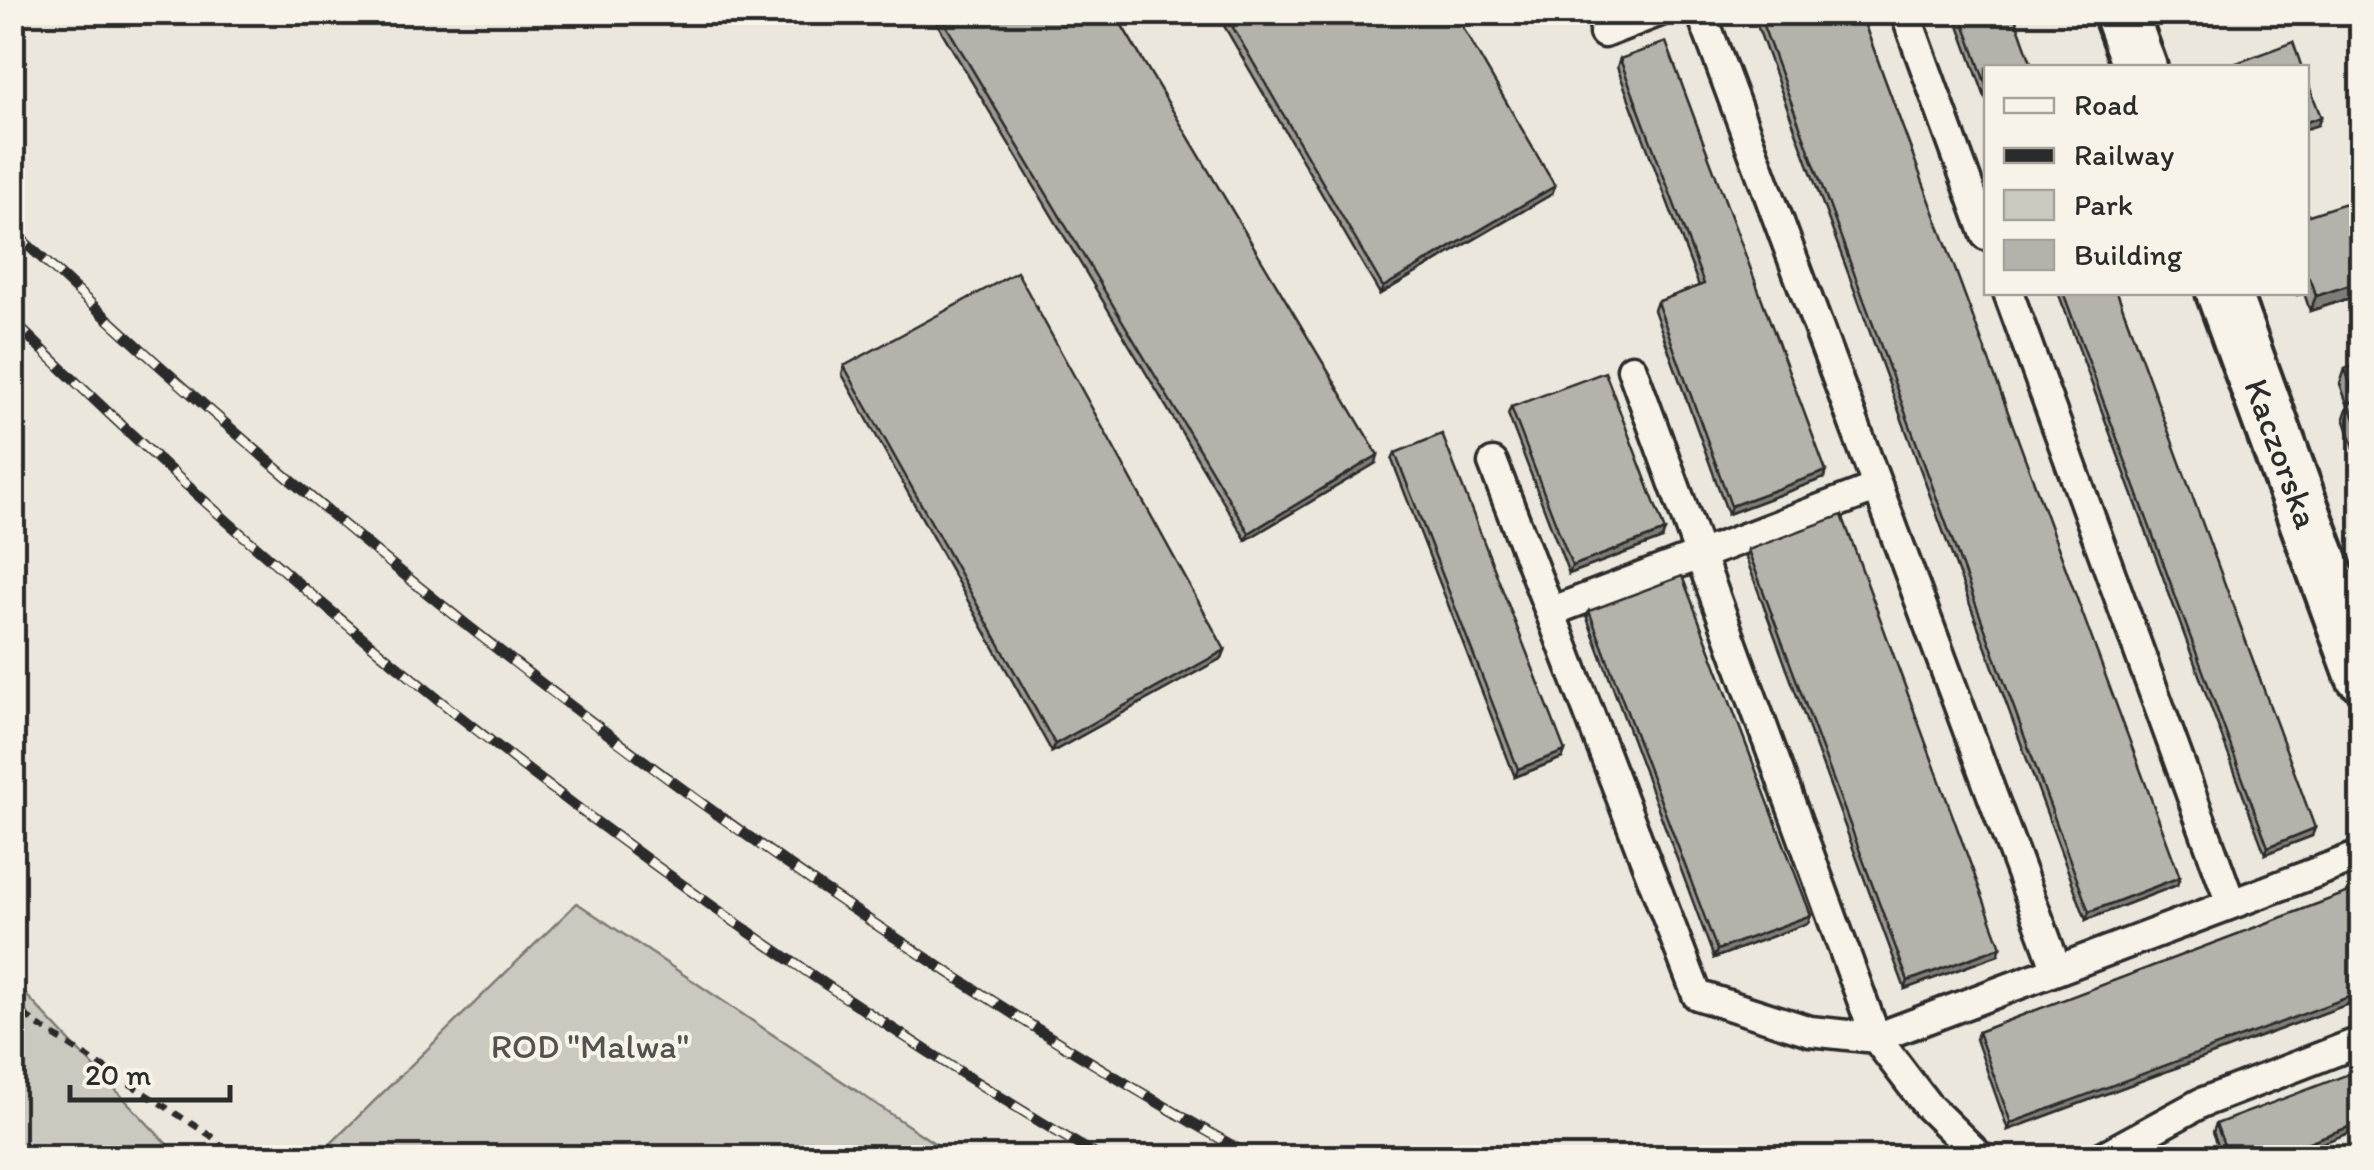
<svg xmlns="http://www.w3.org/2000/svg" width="2374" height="1170" font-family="Itim,sans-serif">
<rect width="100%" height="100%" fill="#ebe7dd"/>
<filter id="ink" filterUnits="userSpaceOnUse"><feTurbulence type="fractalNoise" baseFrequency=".01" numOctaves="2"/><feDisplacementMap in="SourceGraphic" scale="20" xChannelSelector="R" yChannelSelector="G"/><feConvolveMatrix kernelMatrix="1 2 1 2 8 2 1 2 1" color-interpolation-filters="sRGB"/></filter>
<g filter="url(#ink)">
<!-- green -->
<path fill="#cbc8bf" stroke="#7b7a75" stroke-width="2.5" d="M 577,903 L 955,1157 L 317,1157 Z
M 12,981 L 13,981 L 179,1157 L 13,1157 Z"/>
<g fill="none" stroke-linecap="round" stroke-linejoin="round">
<defs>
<path id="service" d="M 1701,12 L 2056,967
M 1905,12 L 1986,235
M 1604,33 L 1658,12
M 2008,292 L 2230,901
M 1632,369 L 1876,1038 L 1927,1105 L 1981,1158
M 1493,463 L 1697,995 L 1810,1031 L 1876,1038 L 2362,855
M 1550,612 L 1878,487
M 2100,1158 L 2201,1103 L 2362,1041"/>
<g id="minor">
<path d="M 2120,12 L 2140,68"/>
<path id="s1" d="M 2223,292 L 2362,674"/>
</g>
</defs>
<!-- service casing -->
<use href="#service" stroke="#2b2b2b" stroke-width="35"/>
<!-- minor casing -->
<use href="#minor" stroke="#2b2b2b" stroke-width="60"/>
<!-- path -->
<path stroke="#2b2b2b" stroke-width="6" stroke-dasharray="10 8" stroke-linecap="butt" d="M 12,1001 L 33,1022 L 211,1136 L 234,1158"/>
<!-- service -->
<use href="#service" stroke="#f7f3e8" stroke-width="28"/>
<!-- minor -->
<use href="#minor" stroke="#f7f3e8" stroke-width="52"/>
<defs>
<path id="rail" d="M 12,230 C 390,587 801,902 1254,1158
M 12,320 C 337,641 708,926 1101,1158"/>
</defs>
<!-- rail casing -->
<use href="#rail" stroke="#2b2b2b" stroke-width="11"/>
<!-- rail -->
<use href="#rail" stroke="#f7f3e8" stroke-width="8" stroke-dasharray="22" stroke-linecap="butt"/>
</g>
<!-- wall -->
<path fill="#9c9993" stroke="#2b2b2b" stroke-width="2.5" d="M 930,12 L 1114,12 L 1376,463 L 1246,540 Z
M 1216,12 L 1454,12 L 1552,194 L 1380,294 Z
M 1755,12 L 1860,12 L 2177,885 L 2086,920 L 1754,17 Z
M 1954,12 L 2013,12 L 1986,68 L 1986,100 Z
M 1620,59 L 1824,478 L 1728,514 L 1654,310 L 1657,302 L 1699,286 L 1617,67 Z
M 2306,216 L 2356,231 L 2362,229 L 2362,294 L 2310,311 L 2304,293 L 2297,295 L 2296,292 L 2306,292 Z
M 2058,292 L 2117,292 L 2312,836 L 2265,854 Z
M 2362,363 L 2362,444 L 2354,447 L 2344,418 L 2348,406 L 2340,384 L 2345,369 Z
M 844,366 L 1225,650 L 1222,658 L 1052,752 L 842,374 Z
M 1511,407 L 1662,539 L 1569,574 L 1508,414 Z
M 1395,453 L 1562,758 L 1515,777 L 1392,460 Z
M 1748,550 L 1998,955 L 1905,989 L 1746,558 Z
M 1589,611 L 1811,915 L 1808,923 L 1714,958 L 1587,618 Z
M 2362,887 L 2362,999 L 2008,1130 L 1976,1039 L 1978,1032 Z
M 2216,1124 L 2284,1158 L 2223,1158 L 2213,1132 Z"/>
<!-- shaded-wall -->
<path fill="#7f7d78" stroke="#2b2b2b" stroke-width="2.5" d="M 2321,117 L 2318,125 L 2306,129 L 2306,122 Z
M 1555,186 L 1552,194 L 1380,294 L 1383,287 Z
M 2362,281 L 2362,294 L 2310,311 L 2316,296 Z
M 2362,431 L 2362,444 L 2354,447 L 2360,432 Z
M 1378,455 L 1376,463 L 1246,540 L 1249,533 Z
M 1826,471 L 1824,478 L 1728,514 L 1731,506 Z
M 1665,531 L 1662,539 L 1569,574 L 1572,566 Z
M 1225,650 L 1222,658 L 1052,752 L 1055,744 Z
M 1565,751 L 1562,758 L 1515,777 L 1518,769 Z
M 2315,828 L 2312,836 L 2265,854 L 2268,847 Z
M 2180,877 L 2177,885 L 2086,920 L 2089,912 Z
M 1811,915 L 1808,923 L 1714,958 L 1717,950 Z
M 2001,947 L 1998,955 L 1905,989 L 1908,981 Z
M 2362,992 L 2362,999 L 2008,1130 L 2011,1123 Z
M 2362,1122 L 2362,1128 L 2284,1158 L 2266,1158 Z"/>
<!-- building -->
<path fill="#b5b2ab" stroke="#2b2b2b" stroke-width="2.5" d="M 938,12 L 1114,12 L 1378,455 L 1249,533 Z
M 1224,12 L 1454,12 L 1555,186 L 1383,287 Z
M 1758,12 L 1860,12 L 2180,877 L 2089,912 Z
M 1960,12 L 2013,12 L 2033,68 L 1986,68 L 1986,85 Z
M 1666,42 L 1826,471 L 1731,506 L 1657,302 L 1704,284 L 1620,59 Z
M 2293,42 L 2302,68 L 2223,68 Z
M 2306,78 L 2321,117 L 2306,122 Z
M 2346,203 L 2362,247 L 2362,281 L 2316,296 L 2309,278 L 2306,279 L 2306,216 Z
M 2362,229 L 2362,247 L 2356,231 Z
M 1017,272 L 1225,650 L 1055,744 L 844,366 Z
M 2063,292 L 2117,292 L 2315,828 L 2268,847 Z
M 2362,363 L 2362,431 L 2360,432 L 2349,403 L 2356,400 L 2345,369 Z
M 1605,372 L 1665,531 L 1572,566 L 1511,407 Z
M 1442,434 L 1565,751 L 1518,769 L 1395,453 Z
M 1842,515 L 2001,947 L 1908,981 L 1748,550 Z
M 1682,576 L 1811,915 L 1717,950 L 1589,611 Z
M 2362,887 L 2362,992 L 2011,1123 L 1978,1032 Z
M 2362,1069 L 2362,1122 L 2266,1158 L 2229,1158 L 2216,1124 Z"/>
</g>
<g text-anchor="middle" stroke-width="8" stroke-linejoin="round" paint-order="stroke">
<!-- street labels -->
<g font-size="35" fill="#2b2b2b" stroke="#f7f3e8">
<text dy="12" stroke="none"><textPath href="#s1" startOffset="172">Kaczorska</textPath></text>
</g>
<!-- park labels -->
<g font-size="35" fill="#535250" stroke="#f7f3e8">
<text x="590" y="1058">ROD "Malwa"</text>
</g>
</g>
<!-- margin -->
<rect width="2374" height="1170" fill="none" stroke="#f7f3e8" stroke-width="50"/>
<rect x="25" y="25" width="2324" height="1120" fill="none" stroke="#2b2b2b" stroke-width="4" filter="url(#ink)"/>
<!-- legend -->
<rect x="1984" y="65" width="325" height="230" fill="#f7f3e8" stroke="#a5a39c" stroke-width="2.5"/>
<rect x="2004" y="98" width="50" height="15" fill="#f7f3e8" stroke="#a5a39c" stroke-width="2.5"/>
<text x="2074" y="115" font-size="30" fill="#2b2b2b">Road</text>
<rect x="2004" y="148" width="50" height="15" fill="#2b2b2b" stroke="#a5a39c" stroke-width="2.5"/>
<text x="2074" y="165" font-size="30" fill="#2b2b2b">Railway</text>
<rect x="2004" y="190" width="50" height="30" fill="#cbc8bf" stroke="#a5a39c" stroke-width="2.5"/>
<text x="2074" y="215" font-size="30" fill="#2b2b2b">Park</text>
<rect x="2004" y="240" width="50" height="30" fill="#b5b2ab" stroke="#a5a39c" stroke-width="2.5"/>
<text x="2074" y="265" font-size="30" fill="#2b2b2b">Building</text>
<!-- scale -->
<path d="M70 1085v15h160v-15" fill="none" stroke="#2b2b2b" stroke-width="5"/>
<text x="85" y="1085" font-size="30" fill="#2b2b2b" stroke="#f7f3e8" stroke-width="8" paint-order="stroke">20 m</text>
</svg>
